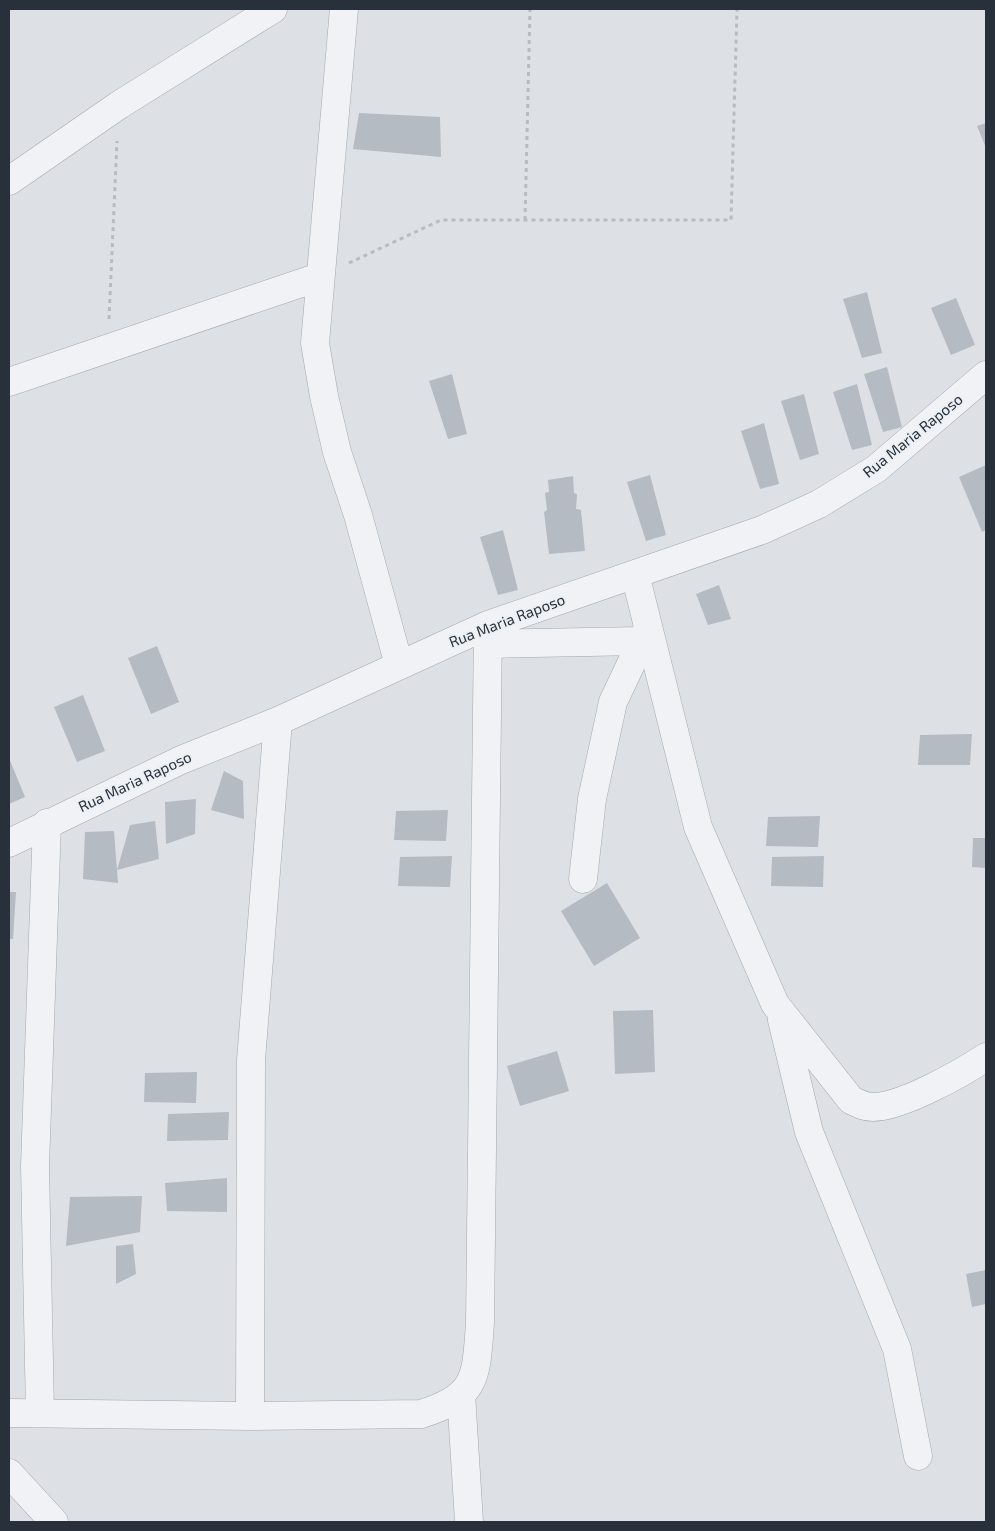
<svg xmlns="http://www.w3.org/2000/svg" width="995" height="1531" font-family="'Exo 2',sans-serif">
<rect width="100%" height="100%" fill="#dde1e6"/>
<!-- building -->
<path fill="#b5bbc2" d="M 359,113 L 440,117 L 441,157 L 353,149 Z
M 986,123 L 986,148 L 977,126 Z
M 867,292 L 882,353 L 862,358 L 843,299 Z
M 956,298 L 975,345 L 951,355 L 931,308 Z
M 887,367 L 902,427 L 883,432 L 864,374 Z
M 452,374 L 467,434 L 448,439 L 429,381 Z
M 857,384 L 872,445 L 852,450 L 833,392 Z
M 804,394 L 819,454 L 800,460 L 781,401 Z
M 764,423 L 779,484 L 760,489 L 741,431 Z
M 986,465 L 986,530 L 982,532 L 959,477 Z
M 650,475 L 666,535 L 646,541 L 627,482 Z
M 573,476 L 574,493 L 577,494 L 576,509 L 581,510 L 585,551 L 549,554 L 544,512 L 547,510 L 545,493 L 549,492 L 548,480 Z
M 503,530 L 518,590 L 498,595 L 480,537 Z
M 719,585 L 731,619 L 708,625 L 696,594 Z
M 157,646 L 179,702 L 151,714 L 128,658 Z
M 83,695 L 105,751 L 77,762 L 54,707 Z
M 972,734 L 970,765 L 918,765 L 920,735 Z
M 9,758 L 25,797 L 9,804 Z
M 224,771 L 243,781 L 244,819 L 211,810 Z
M 196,799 L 195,834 L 166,844 L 165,802 Z
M 448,810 L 446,841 L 394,840 L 396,811 Z
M 820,816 L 818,847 L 766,846 L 768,817 Z
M 155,821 L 159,859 L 117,870 L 118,883 L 83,879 L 85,832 L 114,831 L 117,870 L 130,825 Z
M 973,838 L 986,838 L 986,868 L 972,867 Z
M 452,856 L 450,887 L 398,886 L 400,857 Z
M 824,856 L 823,887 L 771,886 L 772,857 Z
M 607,883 L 640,938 L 594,966 L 561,911 Z
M 9,892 L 16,892 L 13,939 L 9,939 Z
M 653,1010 L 655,1072 L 615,1074 L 613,1011 Z
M 557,1051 L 569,1091 L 520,1106 L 507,1066 Z
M 197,1072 L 196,1103 L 144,1102 L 145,1073 Z
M 229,1112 L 228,1140 L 167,1141 L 168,1114 Z
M 227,1178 L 227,1212 L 167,1211 L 165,1183 Z
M 142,1196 L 140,1232 L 66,1246 L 70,1197 Z
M 133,1244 L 136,1274 L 116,1284 L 116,1246 Z
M 986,1270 L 986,1304 L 972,1307 L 966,1274 Z"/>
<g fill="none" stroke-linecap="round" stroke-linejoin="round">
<defs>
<path id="minor" d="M 344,9 L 315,343 L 324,396 L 337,452 L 358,515 L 399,665
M 9,181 L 119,105 L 273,9
M 9,382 L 319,277
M 635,574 L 698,827 L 775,1004 L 851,1100 C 859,1104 865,1107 873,1107 C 902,1107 962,1073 986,1057
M 488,644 L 642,641
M 9,843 L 181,760 L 278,721 L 488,625 L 762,530 L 819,504 L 876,469 L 986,375
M 583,879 L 592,799 L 613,702 L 648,628
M 782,1020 L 809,1132 L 897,1349 L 918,1456
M 461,1394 L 469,1522
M 9,1413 L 250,1416 L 421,1414 C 478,1397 476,1376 480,1323 L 488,625
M 40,1413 L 35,1166 L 47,823
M 250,1416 L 251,1060 L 278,721
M 9,1473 L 54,1522"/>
</defs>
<!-- minor casing -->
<use href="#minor" stroke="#a3a8af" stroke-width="29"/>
<!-- path -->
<path stroke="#b8bcc1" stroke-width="3" stroke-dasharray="4 4" stroke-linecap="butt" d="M 525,220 L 530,9
M 349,263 L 441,220 L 731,220 L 737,9
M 109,319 L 117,141"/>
<!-- minor -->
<use href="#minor" stroke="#f0f2f5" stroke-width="28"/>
</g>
<g text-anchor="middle" stroke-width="4" stroke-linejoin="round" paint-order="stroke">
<!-- street labels -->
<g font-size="15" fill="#28303b" stroke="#ecf0f4">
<text transform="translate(913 436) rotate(-39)" y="5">Rua Maria Raposo</text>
<text transform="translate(507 621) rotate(-21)" y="5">Rua Maria Raposo</text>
<text transform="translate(135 782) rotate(-25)" y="5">Rua Maria Raposo</text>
</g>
</g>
<!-- border -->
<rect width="995" height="1531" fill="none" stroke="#28303b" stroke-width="20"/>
</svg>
